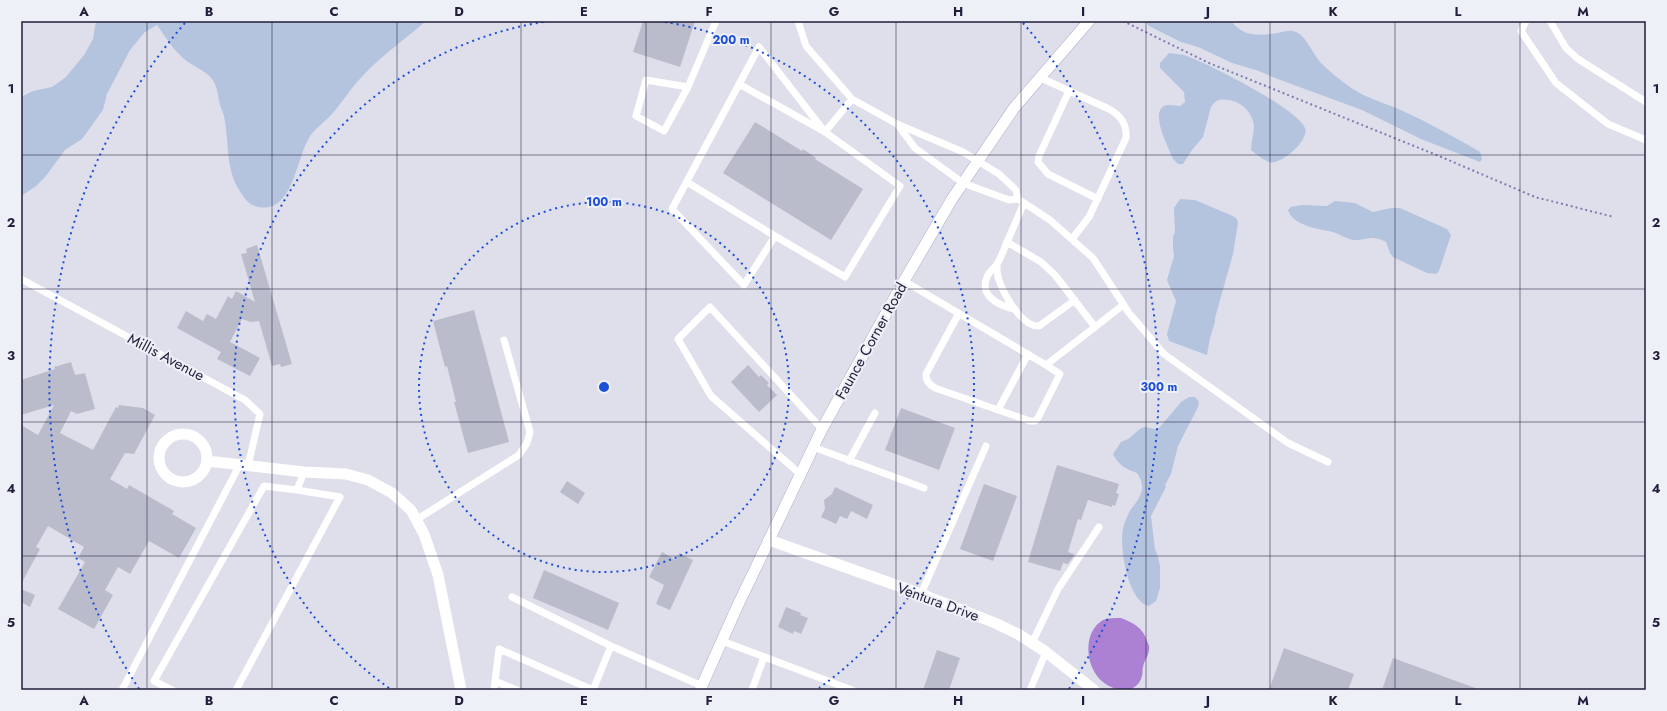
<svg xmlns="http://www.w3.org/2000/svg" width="1667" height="711" font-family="Jost,sans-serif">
<rect width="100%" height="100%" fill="#dedfeb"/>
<!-- green -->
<path fill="#b5c4de" d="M 96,21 L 426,21 C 403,41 378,58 358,81 C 348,92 341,104 332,114 C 325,122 314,129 309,138 C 296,159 293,214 258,207 C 252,206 247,202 244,197 C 224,172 230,145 224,116 C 223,112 221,109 220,105 C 218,98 218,91 215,84 C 209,70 191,67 181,56 C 171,47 165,36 157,25 L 145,32 L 130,50 L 107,94 L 103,110 L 82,139 L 65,150 L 46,176 L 35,187 L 21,196 L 21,97 L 33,91 L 52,87 L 66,77 L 84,55 L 93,39 Z
M 1145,21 L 1231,21 C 1244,37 1258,36 1278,33 C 1285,31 1291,29 1298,33 C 1306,37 1314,56 1322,64 C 1330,72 1339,79 1347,85 C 1364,98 1386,103 1405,112 C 1427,122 1448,134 1470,146 L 1480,152 L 1482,159 L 1480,162 L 1421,139 L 1362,110 L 1275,78 L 1259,71 L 1232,63 L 1198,47 L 1181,42 L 1149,26 Z
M 1169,53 C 1174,54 1179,54 1184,55 C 1206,62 1298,109 1305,128 C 1310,140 1280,166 1269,162 C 1263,160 1256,154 1251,150 C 1251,142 1254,133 1254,125 C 1252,113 1242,102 1229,100 C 1221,99 1216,99 1211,107 L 1203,137 L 1192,150 L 1183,164 L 1178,164 L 1173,159 C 1169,148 1150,114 1164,106 C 1168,104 1175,106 1180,106 L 1185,102 L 1184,92 L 1160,68 L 1160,63 Z
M 1180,199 L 1195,200 L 1233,216 L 1237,219 L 1238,223 L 1233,254 L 1215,318 L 1215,322 L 1210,338 L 1207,355 L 1169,341 L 1167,334 L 1176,301 L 1167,280 L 1174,256 L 1173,248 L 1173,237 L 1175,232 L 1174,208 Z
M 1335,201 L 1355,203 L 1373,212 L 1391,208 L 1400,208 L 1447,229 L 1451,235 L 1439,271 L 1436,274 L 1427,273 L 1393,257 L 1390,253 L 1386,242 C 1371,234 1367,241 1353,240 C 1346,239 1340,234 1333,232 C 1319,229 1293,226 1288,210 L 1291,207 L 1302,205 L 1327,206 Z
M 1189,397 L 1195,397 L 1199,402 L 1198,407 L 1178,446 L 1171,474 L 1165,485 L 1166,487 L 1151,516 L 1155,549 L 1158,557 L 1160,566 L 1160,588 L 1156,601 L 1149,606 C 1128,602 1119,547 1123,529 C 1124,523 1128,514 1131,509 C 1135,504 1139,499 1141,493 C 1144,486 1141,479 1137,473 C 1126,469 1118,465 1113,454 L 1121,442 L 1128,439 L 1141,428 L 1145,427 L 1155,429 L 1159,428 L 1181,402 Z"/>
<!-- water -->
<path fill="#ac81d4" d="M 1121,618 C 1133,623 1143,627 1147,641 C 1148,643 1150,647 1149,649 C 1149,655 1144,661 1143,667 C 1142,670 1143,673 1142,676 C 1137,695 1115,692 1103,682 C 1085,668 1082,632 1103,620 C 1108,618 1115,618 1121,618 Z"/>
<!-- building -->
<path fill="#babccb" d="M 643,21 L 695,21 L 680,67 L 633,52 Z
M 755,122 L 802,151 L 803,149 L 816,158 L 815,159 L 863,189 L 831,240 L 723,173 Z
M 257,245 L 292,364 L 281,367 L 280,364 L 272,366 L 259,321 L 251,322 L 242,319 L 230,342 L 260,358 L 250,376 L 217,359 L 221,352 L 177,328 L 186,311 L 203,321 L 207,314 L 216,319 L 228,296 L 232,299 L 236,291 L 255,302 L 241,254 L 247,253 L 246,249 Z
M 474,310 L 509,442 L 468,453 L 454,402 L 456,402 L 447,366 L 445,367 L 433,321 Z
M 71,362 L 75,375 L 85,373 L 95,409 L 77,414 L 71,411 L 60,433 L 93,450 L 116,407 L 118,408 L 119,405 L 143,408 L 155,415 L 134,454 L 125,453 L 110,479 L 127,489 L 129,485 L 174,511 L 172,514 L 196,528 L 179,558 L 149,541 L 130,574 L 118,567 L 105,590 L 113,595 L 94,629 L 58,609 L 85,562 L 78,558 L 84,547 L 48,526 L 36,547 L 40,549 L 21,584 L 21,425 L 38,435 L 54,405 L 21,415 L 21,380 L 55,369 L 54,367 Z
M 748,365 L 759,377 L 761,375 L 769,383 L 767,385 L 777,395 L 759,412 L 731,382 Z
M 901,408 L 955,428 L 939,470 L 885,450 Z
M 1057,465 L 1119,484 L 1116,493 L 1119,494 L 1115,506 L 1112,505 L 1112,507 L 1088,500 L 1081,520 L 1078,519 L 1068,552 L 1074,554 L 1073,557 L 1068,564 L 1063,563 L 1060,571 L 1028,562 Z
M 567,481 L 585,493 L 578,504 L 560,492 Z
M 984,484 L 1017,496 L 993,561 L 960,549 Z
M 835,487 L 873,505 L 867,519 L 851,511 L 847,519 L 840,516 L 836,524 L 821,517 L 825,509 L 824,500 L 832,494 Z
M 662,552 L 676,560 L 679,553 L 693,560 L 670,610 L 656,604 L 664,585 L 649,577 Z
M 544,570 L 619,603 L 608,630 L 533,598 Z
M 21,589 L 35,595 L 30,607 L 21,602 Z
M 786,607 L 801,613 L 800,615 L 808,618 L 801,634 L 794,631 L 793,634 L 778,627 Z
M 1284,648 L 1354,674 L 1348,690 L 1269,690 Z
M 937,650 L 960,658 L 949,690 L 923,690 Z
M 1393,658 L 1478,689 L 1478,690 L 1382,690 Z"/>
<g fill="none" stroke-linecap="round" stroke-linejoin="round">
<defs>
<path id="secondary" d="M 700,690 L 737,607 L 822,429 L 904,281 L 952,199 L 1014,108 L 1089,21"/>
</defs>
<!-- secondary casing -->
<use href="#secondary" stroke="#b0b1cb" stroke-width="12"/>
<!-- path -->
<path stroke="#7f7cb0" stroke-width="2" stroke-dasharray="2 3" stroke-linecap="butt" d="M 1123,21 L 1209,63 L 1439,156 L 1535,197 L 1614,217"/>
<!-- service -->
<path stroke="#fff" stroke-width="7" d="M 798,21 L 806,46 L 852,99 L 897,124 L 963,152 L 999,174 L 1016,190 L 1018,199
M 1526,21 L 1521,31 L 1556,83 L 1608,124 L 1646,140
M 1550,21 L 1566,48 L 1578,59 L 1646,102
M 1041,78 L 1109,109 C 1121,116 1127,124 1126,138 L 1089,217 L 1072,239
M 739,84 L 825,132 L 900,186 L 845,277 L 775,236 L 744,285 L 672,209 L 759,47 L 825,132 L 852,99
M 688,87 L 646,80 L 636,116 L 664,131 L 688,87 L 716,21
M 1069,91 L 1039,156 L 1038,162 L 1048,174 L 1098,199
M 897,124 L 915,148 L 963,183 L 1009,200 L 1018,199 L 1050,220 L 1093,258 L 1129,313 L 1164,354 L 1288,443 L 1328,462
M 687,182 L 775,236
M 1024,203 L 1007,242 L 1041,262 L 1055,275 L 1095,327 L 1123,305
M 1007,242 C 1004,249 1001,258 997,264 C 994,269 989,271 987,277 C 979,296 999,306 1015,309
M 997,265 C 997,270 997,276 999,280 C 1004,295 1022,327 1039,326 L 1075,300
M 21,279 L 245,400 L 260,414 L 248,466
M 904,281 L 1046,365 L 1095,327
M 959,313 L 926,374 C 926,381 929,384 935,388 L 1030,421 L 1035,421 L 1038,418 L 1060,374 L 1046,365
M 998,410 L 1028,354
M 813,447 L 924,488
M 849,461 L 875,413
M 799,473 L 711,396 L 678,339 L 710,307 L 822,429
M 416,520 L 519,455 L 527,443 L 530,432 L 504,340
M 921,594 L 986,446
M 512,597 L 611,646 L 593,690
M 722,641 L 852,690
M 1032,643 L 1058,589 L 1099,527
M 611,646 L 702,686
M 495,681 L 517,690
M 122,690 L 239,466
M 172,690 L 154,681 L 264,486 L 297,490 L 304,472
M 236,690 L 340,497 L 297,490
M 494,690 L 499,649 L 593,690
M 752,690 L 764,657
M 1030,690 L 1046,652"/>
<!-- minor -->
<path stroke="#fff" stroke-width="11" d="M159 458a24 24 0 1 1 48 0a24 24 0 1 1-48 0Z
M 207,461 L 304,472 L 346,474 L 368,480 L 392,493 L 411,510 L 424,534 L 438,575 L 461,690
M 769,540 L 921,594 L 995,623 L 1018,634 L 1046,652 L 1094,690"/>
<!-- secondary -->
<use href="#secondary" stroke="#fff" stroke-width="11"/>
</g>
<!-- grid -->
<path fill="none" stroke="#211e3b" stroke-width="1" stroke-opacity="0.55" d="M 147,21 L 147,690M 272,21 L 272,690M 397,21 L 397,690M 521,21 L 521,690M 646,21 L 646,690M 771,21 L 771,690M 896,21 L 896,690M 1021,21 L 1021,690M 1146,21 L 1146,690M 1270,21 L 1270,690M 1395,21 L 1395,690M 1520,21 L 1520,690M 21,155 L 1646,155M 21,289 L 1646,289M 21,422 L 1646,422M 21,556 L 1646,556"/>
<!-- distance rings -->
<g fill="none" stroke="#1d4ed8" stroke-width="2" stroke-dasharray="2 4">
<circle cx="604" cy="387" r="185"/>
<path d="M389 688A370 370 0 0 1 549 21M659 21A370 370 0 0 1 819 688"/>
<path d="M139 689A555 555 0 0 1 185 23M1023 23A555 555 0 0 1 1069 689"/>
</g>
<g text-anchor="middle" stroke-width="4" stroke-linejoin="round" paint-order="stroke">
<!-- street labels -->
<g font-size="15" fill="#211e3b" stroke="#eef0f7">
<text transform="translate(871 341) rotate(-61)" y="5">Faunce Corner Road</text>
<text transform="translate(166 357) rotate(28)" y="5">Millis Avenue</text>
<text transform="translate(938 602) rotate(20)" y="5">Ventura Drive</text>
</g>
</g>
<circle cx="604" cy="387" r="6" fill="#1d4ed8" stroke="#eef0f7" stroke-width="2"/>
<g font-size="12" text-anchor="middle" font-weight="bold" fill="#1d4ed8" stroke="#eef0f7" stroke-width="4" stroke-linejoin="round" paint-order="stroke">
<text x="731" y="44">200 m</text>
<text x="604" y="206">100 m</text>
<text x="1159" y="391">300 m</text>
</g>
<!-- border -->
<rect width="1667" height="711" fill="none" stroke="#eef0f7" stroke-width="44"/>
<rect x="22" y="22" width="1623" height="667" fill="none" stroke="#211e3b" stroke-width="1.5"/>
<g font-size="13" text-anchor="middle" font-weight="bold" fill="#211e3b">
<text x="84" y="16">A</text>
<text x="209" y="16">B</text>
<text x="334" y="16">C</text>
<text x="459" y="16">D</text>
<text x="584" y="16">E</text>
<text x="709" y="16">F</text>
<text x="834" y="16">G</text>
<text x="958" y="16">H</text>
<text x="1083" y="16">I</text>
<text x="1208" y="16">J</text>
<text x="1333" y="16">K</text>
<text x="1458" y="16">L</text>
<text x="1583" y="16">M</text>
<text x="11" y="93">1</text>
<text x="1656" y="93">1</text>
<text x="11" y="227">2</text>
<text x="1656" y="227">2</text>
<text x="11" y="360">3</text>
<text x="1656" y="360">3</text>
<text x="11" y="493">4</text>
<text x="1656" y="493">4</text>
<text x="11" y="627">5</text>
<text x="1656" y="627">5</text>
<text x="84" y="705">A</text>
<text x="209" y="705">B</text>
<text x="334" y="705">C</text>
<text x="459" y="705">D</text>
<text x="584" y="705">E</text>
<text x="709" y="705">F</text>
<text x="834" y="705">G</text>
<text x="958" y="705">H</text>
<text x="1083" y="705">I</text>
<text x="1208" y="705">J</text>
<text x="1333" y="705">K</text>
<text x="1458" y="705">L</text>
<text x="1583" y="705">M</text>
</g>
</svg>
